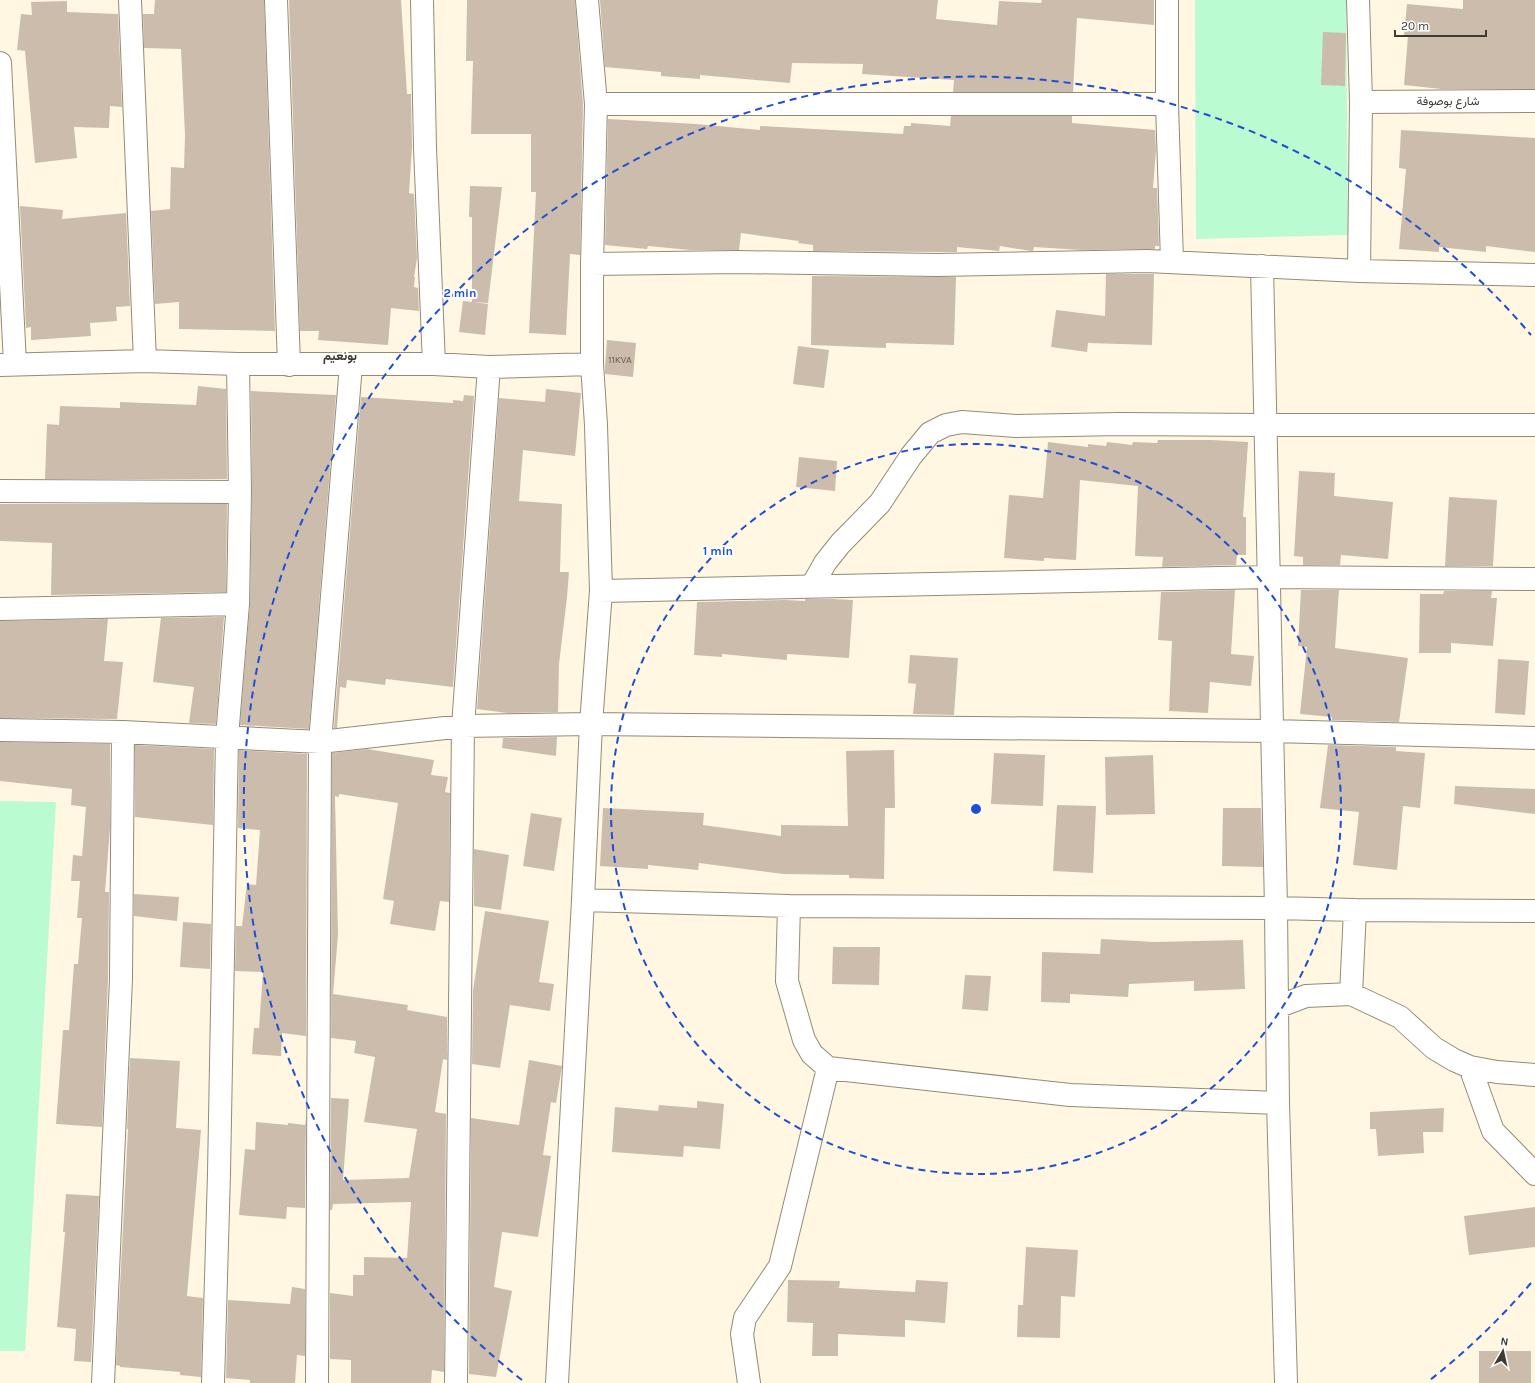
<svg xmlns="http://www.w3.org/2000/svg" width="1535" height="1383" font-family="Karla,Vazirmatn,sans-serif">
<rect width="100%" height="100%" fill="#fff7e2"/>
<!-- green -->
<path fill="#bafbd2" d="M 1195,0 L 1346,0 L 1348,235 L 1196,239 Z
M 0,801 L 56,802 L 25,1351 L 0,1351 Z"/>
<!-- building -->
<path fill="#ccbcac" d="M 155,0 L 264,0 L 275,331 L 179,329 L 179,302 L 155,304 L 151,211 L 170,209 L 171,167 L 184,168 L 185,136 L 181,49 L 144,48 L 143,14 L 154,14 Z
M 289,0 L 401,0 L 407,94 L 411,94 L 412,147 L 409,193 L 414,194 L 417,258 L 414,277 L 415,277 L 414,287 L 418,288 L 419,311 L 391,308 L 388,345 L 318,340 L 319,331 L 300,331 Z
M 467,0 L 575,0 L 583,104 L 580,255 L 570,254 L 566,335 L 529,333 L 536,192 L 531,192 L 531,134 L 471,134 L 473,61 L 466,61 Z
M 600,0 L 938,0 L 936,19 L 997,25 L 999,1 L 1041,3 L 1042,0 L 1154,0 L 1154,25 L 1077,18 L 1073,92 L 953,92 L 954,80 L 862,74 L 863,64 L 792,63 L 790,83 L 700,75 L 700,79 L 661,76 L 661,72 L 605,67 Z
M 1463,0 L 1535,0 L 1535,89 L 1441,89 L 1404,85 L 1408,36 L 1404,35 L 1407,4 L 1463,9 Z
M 67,1 L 67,12 L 118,14 L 122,107 L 110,106 L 109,128 L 74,127 L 77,158 L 35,163 L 25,51 L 17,50 L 21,14 L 32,15 L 31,2 Z
M 1323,32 L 1346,33 L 1345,86 L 1321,85 Z
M 951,116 L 1072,116 L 1072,123 L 1155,130 L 1156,150 L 1153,188 L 1157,188 L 1159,246 L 1155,246 L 1155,249 L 1082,250 L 1034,247 L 1033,251 L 1031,251 L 1000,246 L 999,251 L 957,247 L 957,252 L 937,252 L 813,251 L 813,245 L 798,243 L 799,241 L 741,233 L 739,250 L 690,250 L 648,246 L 647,249 L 605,245 L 608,119 L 696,124 L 760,130 L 760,126 L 903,134 L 904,126 L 911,126 L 911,123 L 950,126 Z
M 1401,130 L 1535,138 L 1535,252 L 1486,246 L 1486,252 L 1439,247 L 1439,252 L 1399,249 L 1406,169 L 1399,168 Z
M 470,186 L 502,187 L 488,303 L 473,302 L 488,304 L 485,335 L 459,332 L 463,301 L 472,302 L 472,217 L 469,217 Z
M 20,206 L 63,210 L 62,219 L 126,213 L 130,306 L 116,307 L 117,321 L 90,323 L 91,336 L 31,340 L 31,327 L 26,328 Z
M 1106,274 L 1154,274 L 1152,345 L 1088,343 L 1087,352 L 1051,347 L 1056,310 L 1105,316 Z
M 812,276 L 956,277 L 954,345 L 886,343 L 886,348 L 811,345 Z
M 607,340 L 636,343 L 633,377 L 605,374 L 605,366 Z
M 798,346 L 829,350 L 824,388 L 793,384 Z
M 198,386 L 226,389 L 227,479 L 45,479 L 47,424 L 59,425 L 60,406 L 120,408 L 120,402 L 196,405 Z
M 546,389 L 581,393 L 575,456 L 523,450 L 519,501 L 562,504 L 560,572 L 569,572 L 567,597 L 559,664 L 558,712 L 507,713 L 477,709 L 499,398 L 545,402 Z
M 251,391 L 336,395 L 309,729 L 240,725 L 250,604 L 252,492 Z
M 464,395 L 474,396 L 453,687 L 386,679 L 385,685 L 347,680 L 346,688 L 340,687 L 337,728 L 334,728 L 361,397 L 453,403 L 453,400 L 463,401 Z
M 1158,440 L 1212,440 L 1248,442 L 1243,517 L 1246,517 L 1246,555 L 1237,555 L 1236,565 L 1162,567 L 1163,557 L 1135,556 L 1138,486 L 1080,480 L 1076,560 L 1044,558 L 1044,561 L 1004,558 L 1009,495 L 1043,498 L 1048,442 L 1088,447 L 1088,444 L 1106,446 L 1107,442 L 1132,445 L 1133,442 L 1157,443 Z
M 799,457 L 837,461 L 835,491 L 796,487 Z
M 1299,471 L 1335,473 L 1334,496 L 1393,502 L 1388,559 L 1341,555 L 1340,565 L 1303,565 L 1303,557 L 1294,556 Z
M 1449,497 L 1497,500 L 1493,566 L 1445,566 Z
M 0,504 L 227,504 L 226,592 L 51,595 L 52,543 L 0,541 Z
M 1235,590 L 1231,654 L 1254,656 L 1251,686 L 1210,682 L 1208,713 L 1169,711 L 1172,641 L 1158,640 L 1161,592 Z
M 1301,590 L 1339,590 L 1335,648 L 1408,658 L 1399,722 L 1332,720 L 1332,717 L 1300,714 L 1307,647 L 1298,646 Z
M 1444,591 L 1492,591 L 1491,598 L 1497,598 L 1493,646 L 1451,643 L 1451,653 L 1419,653 L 1420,594 L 1443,594 Z
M 805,599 L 832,599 L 853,600 L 849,658 L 787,654 L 787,660 L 722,654 L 722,657 L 694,655 L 697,602 L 785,600 L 805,601 Z
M 224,617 L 216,724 L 189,723 L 194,687 L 153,682 L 161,618 Z
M 108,619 L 104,661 L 123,662 L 117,719 L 0,718 L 0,621 Z
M 910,655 L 958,658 L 954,715 L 913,714 L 916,684 L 908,683 Z
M 1498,659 L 1529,661 L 1525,715 L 1495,713 Z
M 557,737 L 556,756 L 502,748 L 503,738 Z
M 0,742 L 110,744 L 110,828 L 105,892 L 109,892 L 108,979 L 102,1127 L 56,1124 L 63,1030 L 69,1030 L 74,964 L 78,964 L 82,918 L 77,918 L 80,881 L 71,881 L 73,855 L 82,856 L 86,807 L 71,805 L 72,789 L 0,781 Z
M 135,745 L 214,749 L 213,825 L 135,817 L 135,825 Z
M 1328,745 L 1396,747 L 1396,751 L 1425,753 L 1420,808 L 1403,806 L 1397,870 L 1353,865 L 1359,812 L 1320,808 Z
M 367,749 L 434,760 L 431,775 L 448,777 L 445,792 L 450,793 L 449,902 L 440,901 L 435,931 L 390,924 L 394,901 L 383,899 L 398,803 L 339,794 L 339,797 L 335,796 L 338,935 L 333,994 L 408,1005 L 407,1010 L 447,1017 L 447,1060 L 443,1059 L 435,1112 L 446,1114 L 444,1372 L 432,1370 L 431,1383 L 351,1383 L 351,1360 L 330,1359 L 330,1293 L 353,1296 L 353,1275 L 364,1275 L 364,1257 L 407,1258 L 411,1202 L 333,1204 L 332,1210 L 330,1210 L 331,1098 L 349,1099 L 343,1180 L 409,1178 L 417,1129 L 364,1122 L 375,1057 L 354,1053 L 356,1041 L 331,1038 L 332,753 Z
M 239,750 L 307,754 L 306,1036 L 282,1033 L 281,1056 L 252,1054 L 254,1028 L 259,1028 L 263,972 L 235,971 L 236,926 L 242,926 L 247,884 L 256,885 L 260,830 L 238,828 Z
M 894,750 L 895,808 L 885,808 L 884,879 L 849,878 L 849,875 L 783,874 L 699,863 L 698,870 L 648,865 L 648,869 L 600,866 L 603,808 L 704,813 L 703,825 L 781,836 L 781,825 L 848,826 L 846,751 Z
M 994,753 L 1045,755 L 1043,806 L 991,804 Z
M 1153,755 L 1155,814 L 1106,815 L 1105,757 Z
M 1455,786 L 1535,789 L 1535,814 L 1454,804 Z
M 1057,805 L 1096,806 L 1093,873 L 1053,871 Z
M 1223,808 L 1261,808 L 1263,867 L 1222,866 Z
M 531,813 L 562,818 L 554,871 L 523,866 Z
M 474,849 L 509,855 L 501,910 L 474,906 Z
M 134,894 L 179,897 L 177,921 L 134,916 Z
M 485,911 L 549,921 L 539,982 L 554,984 L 550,1011 L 510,1005 L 500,1068 L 472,1064 L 473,991 Z
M 183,922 L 211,924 L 210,969 L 180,967 Z
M 1101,939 L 1154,942 L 1243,940 L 1245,989 L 1194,991 L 1194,981 L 1129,984 L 1128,997 L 1070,994 L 1070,1003 L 1041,1002 L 1042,952 L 1100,954 Z
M 833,947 L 880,947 L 879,985 L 832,984 Z
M 965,975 L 991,976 L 988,1011 L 962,1009 Z
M 130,1058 L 180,1061 L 176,1128 L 201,1130 L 187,1296 L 203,1298 L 201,1377 L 180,1375 L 180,1372 L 120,1367 L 120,1366 L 116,1365 L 128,1129 L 127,1129 Z
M 529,1060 L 562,1066 L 556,1103 L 551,1102 L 543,1155 L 551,1156 L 538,1237 L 502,1232 L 494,1287 L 512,1291 L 496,1377 L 469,1374 L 471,1118 L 519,1125 Z
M 697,1101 L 724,1104 L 720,1149 L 684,1146 L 683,1157 L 612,1152 L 615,1107 L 658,1111 L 659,1105 L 697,1108 Z
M 1444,1108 L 1443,1132 L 1423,1132 L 1424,1153 L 1378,1156 L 1376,1129 L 1370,1129 L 1370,1112 Z
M 306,1119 L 305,1208 L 287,1207 L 286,1219 L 239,1215 L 245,1149 L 255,1150 L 256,1122 L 288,1125 L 288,1123 L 305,1125 Z
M 66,1194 L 99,1196 L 91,1362 L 74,1361 L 76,1329 L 57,1327 L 65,1232 L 63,1232 Z
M 1535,1207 L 1535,1247 L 1469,1255 L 1464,1216 Z
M 1026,1247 L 1078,1250 L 1075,1297 L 1061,1296 L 1060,1338 L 1017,1337 L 1018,1305 L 1023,1305 Z
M 788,1280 L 840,1281 L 839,1288 L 915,1292 L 916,1280 L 948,1282 L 945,1323 L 905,1320 L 905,1337 L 838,1334 L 838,1356 L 812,1356 L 813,1323 L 787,1322 Z
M 292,1287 L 305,1289 L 305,1356 L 297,1355 L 295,1383 L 250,1383 L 250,1380 L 226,1378 L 228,1300 L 290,1304 Z
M 1479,1351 L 1531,1351 L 1531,1383 L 1479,1383 Z"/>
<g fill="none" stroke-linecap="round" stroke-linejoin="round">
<defs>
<path id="minor" d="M 130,0 L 145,361
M 276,0 L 289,365
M 422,0 L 425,148 L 434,364
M 1167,0 L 1167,104 L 1172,261
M 1358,0 L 1361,102 L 1359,271
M 0,63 L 15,364
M 1361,102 L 1535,101
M 596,104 L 1167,104
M 592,264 L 738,262 L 937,265 L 1147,261 L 1359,271 L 1535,275
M 1262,266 L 1276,908 L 1278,1103 L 1286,1383
M 0,365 L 145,361 L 238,364 L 434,364 L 489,367 L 592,364
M 0,491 L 240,492
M 812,586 L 825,563 L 840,544 L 880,503 L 911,456 L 930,433 L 946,425 L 962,422 L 1016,426 L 1120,424 L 1265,425 L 1535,425
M 601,591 L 1269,577 L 1535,579
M 0,609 L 238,604
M 0,730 L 123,732 L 320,742 L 463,726 L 591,724 L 1272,731 L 1535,738
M 583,900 L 789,906 L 1276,908 L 1355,910 L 1535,911
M 789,906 L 787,981 L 804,1040 L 812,1054 L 828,1068 L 1070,1095 L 1278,1103
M 1351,994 L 1355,910
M 1277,1007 L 1306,996 L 1351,994 L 1400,1017 L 1434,1048 L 1454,1060 L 1470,1067 L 1497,1072 L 1535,1075
M 1470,1067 L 1493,1131 L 1535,1174
M 103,1383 L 121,979 L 123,732
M 213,1383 L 219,1173 L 227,737 L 238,604 L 240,492 L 238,364
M 317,1383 L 320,742 L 351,365
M 456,1383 L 463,726 L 489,367
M 557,1383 L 583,900 L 591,724 L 601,591 L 596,425 L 592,364 L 592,264 L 596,104 L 587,0
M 749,1383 L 742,1334 L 745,1318 L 780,1266 L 828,1068"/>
</defs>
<!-- minor casing -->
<use href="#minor" stroke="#928b78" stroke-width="24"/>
<!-- minor -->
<use href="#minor" stroke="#fff" stroke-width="22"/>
</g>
<!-- distance rings -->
<g fill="none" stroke="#1d4ed8" stroke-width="2" stroke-dasharray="7 5">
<circle cx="976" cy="809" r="365"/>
<path d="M1531 1283A730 730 0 0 1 1430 1380M522 1380A730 730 0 1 1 1531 335"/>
</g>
<g text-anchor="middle" stroke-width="4" stroke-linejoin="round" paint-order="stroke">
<!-- number labels -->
<g font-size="10" fill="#625b51">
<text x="620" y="363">11KVA</text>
</g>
<!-- street labels -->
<g font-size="12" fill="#3e3b33" stroke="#fff">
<text x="1448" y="105">شارع بوصوفة</text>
</g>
<!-- neighbourhood labels -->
<g font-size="13" font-weight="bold" fill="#3e3b33" stroke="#fff">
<text x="340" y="360">بونعيم</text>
</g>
</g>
<circle cx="976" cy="809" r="6" fill="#1d4ed8" stroke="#fff" stroke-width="2"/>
<g font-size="12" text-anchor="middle" font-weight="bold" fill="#1d4ed8" stroke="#fff" stroke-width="4" stroke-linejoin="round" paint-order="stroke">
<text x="460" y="297">2 min</text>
<text x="718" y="555">1 min</text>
</g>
<!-- north arrow -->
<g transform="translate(1503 1351) rotate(9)" stroke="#ffffff" stroke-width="3" paint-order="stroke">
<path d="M0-3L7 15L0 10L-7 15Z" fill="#3e3b33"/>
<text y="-6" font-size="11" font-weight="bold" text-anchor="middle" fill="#3e3b33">N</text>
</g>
<!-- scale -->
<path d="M1395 30v6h91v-6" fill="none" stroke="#3e3b33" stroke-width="2"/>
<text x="1401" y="30" font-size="12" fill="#3e3b33" stroke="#ffffff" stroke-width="3" paint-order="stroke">20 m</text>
</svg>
